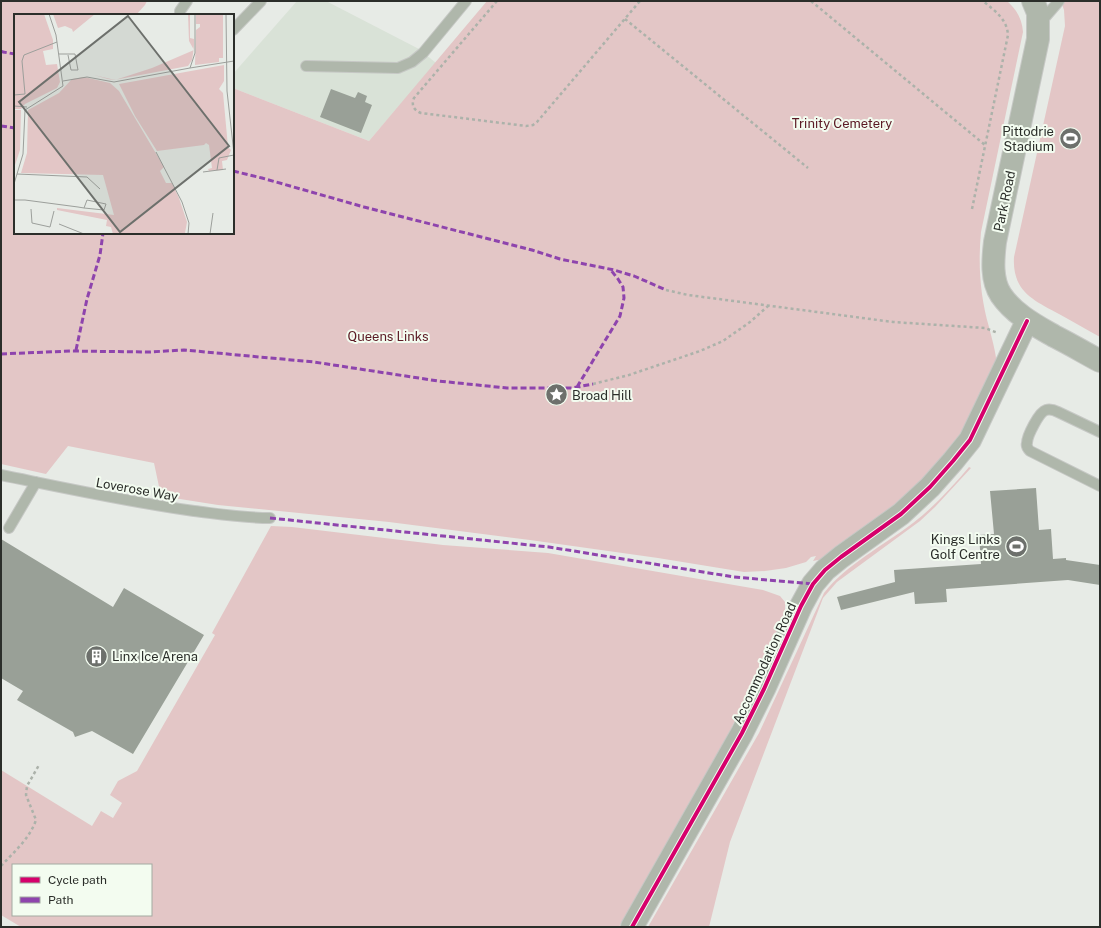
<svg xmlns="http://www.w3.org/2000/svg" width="1101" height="928" font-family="'Public Sans',sans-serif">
<rect width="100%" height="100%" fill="#e7ebe6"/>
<!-- built -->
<path fill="#d9e2d7" d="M 297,1 L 326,1 L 419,49 L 436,63 L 369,141 L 233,88 L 233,74 Z"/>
<!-- green -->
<path fill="#e3c6c6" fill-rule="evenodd" d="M 1,1 L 147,1 L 145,5 L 136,15 L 15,15 L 15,233 L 233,233 L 233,88 L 369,141 L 487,1 L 1007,1 C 1017,10 1022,19 1023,32 L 981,232 C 978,264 980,296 989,327 C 993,343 998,359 997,376 L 938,474 L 828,558 L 813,561 L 816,556 L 811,557 L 806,562 L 786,568 L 765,571 L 744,572 L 658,558 L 530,540 L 389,522 L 218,505 L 161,496 L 154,463 L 68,446 L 46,474 L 1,464 Z
M 1061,1 L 1100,1 L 1100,337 C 1086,329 1073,322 1059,314 C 1033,300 1012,291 1014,257 L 1065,26 L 1064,10 Z
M 969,467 L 971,468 L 935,507 L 920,521 L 837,582 L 823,598 L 730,842 L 709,927 L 648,927 L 759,733 L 824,593 C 847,564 883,546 913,523 C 934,507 952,487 969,467 Z
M 271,526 L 292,527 L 443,545 L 548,553 L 763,590 L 780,596 L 785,602 L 785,613 L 771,647 L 718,755 L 619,927 L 21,927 L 1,915 L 1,770 L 92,826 L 101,811 L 113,818 L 122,803 L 110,795 L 118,781 L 137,771 L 215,635 L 212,633 ZM 13,865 L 151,865 L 151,915 L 13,915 Z"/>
<!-- building -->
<path fill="#99a097" d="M 331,89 L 355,98 L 358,92 L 367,96 L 365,102 L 372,105 L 361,133 L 320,117 Z
M 1036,488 L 1039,530 L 1051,529 L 1053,559 L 1066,558 L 1066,560 L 1100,565 L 1100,585 L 1068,580 L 946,589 L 947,602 L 915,604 L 914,592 L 841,610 L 837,597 L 895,582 L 894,570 L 981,564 L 979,535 L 994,534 L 990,491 Z
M 1,539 L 113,607 L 124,588 L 204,635 L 133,754 L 92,731 L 75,737 L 73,732 L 17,700 L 23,691 L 1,678 Z"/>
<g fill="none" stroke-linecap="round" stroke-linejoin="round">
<defs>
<path id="service" d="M 180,15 L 180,11 L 187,1
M 1040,23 L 1059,1
M 233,30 L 261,1
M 306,66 L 398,68 L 412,62 L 423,53 L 466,1
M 1100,432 L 1058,412 C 1054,410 1050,409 1046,410 C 1039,412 1027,436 1027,443 C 1026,446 1028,449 1030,451 L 1100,486
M 1,475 C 65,488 129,502 194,511 C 219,514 244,518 270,518
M 9,528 L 36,482"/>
<path id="tertiary" d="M 1033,1 L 1038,13 L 1038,39 L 995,242 C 993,259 991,280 1001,295 C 1014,314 1035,325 1054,336 C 1070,344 1085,353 1100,361
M 632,927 L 742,733 L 764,689 L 801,606 L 813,584 L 825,570 L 841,557 L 901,514 L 930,487 L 953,461 L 970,440 L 1027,321"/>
</defs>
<!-- service casing -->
<use href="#service" stroke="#c6c8c5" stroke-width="12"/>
<!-- tertiary casing -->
<use href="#tertiary" stroke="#c6c8c5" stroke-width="24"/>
<!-- path -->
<path stroke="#acb2aa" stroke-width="2.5" stroke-dasharray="3 3" stroke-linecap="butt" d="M 497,1 L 414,98 C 411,106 414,110 421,113 L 526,126 L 533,125 L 537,122 L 640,1
M 811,1 L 985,145
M 625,19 L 808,168
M 972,209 L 1008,35 C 1007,19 995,11 983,1
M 666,290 L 688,295 L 893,322 L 985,328 L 998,333
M 593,384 L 629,375 L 700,351 L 723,341 L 750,322 L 768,306
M 1,866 C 14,852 30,838 36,820 L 26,795 L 27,786 L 39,765"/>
<!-- service -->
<use href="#service" stroke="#afb7ab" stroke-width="10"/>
<!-- tertiary -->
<use href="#tertiary" stroke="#afb7ab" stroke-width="22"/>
<!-- quiet -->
<path stroke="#8e44ad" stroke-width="3" stroke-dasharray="6 3" stroke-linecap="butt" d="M 1,51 L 3,52 L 15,54
M 1,126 L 15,128
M 233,171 L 262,178 L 364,207 L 532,250 L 560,259 L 614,270 L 634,276 L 666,290
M 76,350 L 87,299 L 100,255 L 103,233
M 1,354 L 70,351 L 149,352 L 184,350 L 314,362 L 438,381 L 507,388 L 572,388 L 593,384
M 577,387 L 620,316 L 624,298 L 623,287 L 618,279 L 610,269
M 270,518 L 549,547 L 734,577 L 813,584"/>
<defs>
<path id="cycleway" d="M 632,927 L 742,733 L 764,689 L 801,606 L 813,584 L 825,570 L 841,557 L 901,514 L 930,487 L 953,461 L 970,440 L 1027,321"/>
</defs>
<!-- cycleway casing -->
<use href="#cycleway" stroke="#f3fcf0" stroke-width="6"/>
<!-- cycleway -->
<use href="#cycleway" stroke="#d6006c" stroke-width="4"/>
</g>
<!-- icons -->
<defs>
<symbol id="stadium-disc" viewBox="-11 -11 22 22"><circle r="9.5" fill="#6d706c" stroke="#f3fcf0"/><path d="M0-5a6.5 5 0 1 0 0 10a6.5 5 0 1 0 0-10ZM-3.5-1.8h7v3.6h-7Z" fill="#fff"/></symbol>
<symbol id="sight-disc" viewBox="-11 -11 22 22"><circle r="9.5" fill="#6d706c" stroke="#f3fcf0"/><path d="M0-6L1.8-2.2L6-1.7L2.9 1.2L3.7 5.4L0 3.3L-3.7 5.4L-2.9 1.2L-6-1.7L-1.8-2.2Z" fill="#fff"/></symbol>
<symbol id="building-disc" viewBox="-11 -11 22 22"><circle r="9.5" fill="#6d706c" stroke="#f3fcf0"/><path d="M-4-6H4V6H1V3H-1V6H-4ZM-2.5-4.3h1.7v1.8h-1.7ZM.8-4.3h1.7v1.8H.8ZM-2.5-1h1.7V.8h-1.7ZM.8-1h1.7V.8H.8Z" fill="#fff"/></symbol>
</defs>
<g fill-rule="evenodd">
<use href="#stadium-disc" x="1058" y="126" width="25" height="25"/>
<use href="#sight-disc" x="544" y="382" width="25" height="25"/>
<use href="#stadium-disc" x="1004" y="534" width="25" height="25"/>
<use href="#building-disc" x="84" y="644" width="25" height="25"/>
</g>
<g text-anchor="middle" stroke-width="4" stroke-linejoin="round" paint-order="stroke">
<!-- park labels -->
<g font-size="13" fill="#5b1a24" stroke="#f3fcf0">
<text x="842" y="128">Trinity Cemetery</text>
<text x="388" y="341">Queens Links</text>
</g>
<!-- poi labels -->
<g font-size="13" fill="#2b2e2a" stroke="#f3fcf0" text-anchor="end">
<text x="1054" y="136">Pittodrie<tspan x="1054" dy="15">Stadium</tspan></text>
<text x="572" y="400" text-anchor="start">Broad Hill</text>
<text x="1000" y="544">Kings Links<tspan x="1000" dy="15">Golf Centre</tspan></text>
<text x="112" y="661" text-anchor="start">Linx Ice Arena</text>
</g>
<!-- street labels -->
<g font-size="13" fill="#2b2e2a" stroke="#f3fcf0">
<text transform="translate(1004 201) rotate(-78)" y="5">Park Road</text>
<text transform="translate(137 489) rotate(10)" y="5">Loverose Way</text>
<text transform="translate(764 663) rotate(-65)" y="5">Accommodation Road</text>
</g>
</g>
<!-- overview -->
<g transform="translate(14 14)">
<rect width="220" height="220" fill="#e7ebe6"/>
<path d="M 0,0 L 30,0 L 39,26 L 39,35 L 29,37 L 32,51 L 43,50 L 46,68 L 43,74 L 11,90 L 7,95 L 0,95 ZM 39,0 L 81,0 L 59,18 L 58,15 L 51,12 L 44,14 ZM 174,0 L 176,0 L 176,24 L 180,25 L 180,31 L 179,40 L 178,46 L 174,52 L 100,66 L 94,65 L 80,61 L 72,60 L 80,61 L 101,66 L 138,54 L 180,36 L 175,27 ZM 182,0 L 209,0 L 209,44 L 205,44 L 205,48 L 181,51 L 182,16 L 186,13 L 186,10 L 182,10 ZM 210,51 L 210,67 L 205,75 L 209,79 L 214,133 L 217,136 L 213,146 L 208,147 L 209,156 L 195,157 L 194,155 L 198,154 L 195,131 L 192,129 L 190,131 L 143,137 L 121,102 L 105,70 ZM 70,63 L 96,69 L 105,77 L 150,153 L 146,157 L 152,169 L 158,169 L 165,184 L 173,208 L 171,219 L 99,220 L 97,213 L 92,212 L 93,206 L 43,196 L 43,194 L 100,201 L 89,161 L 7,159 L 13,139 L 14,96 L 45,79 L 58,65 ZM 0,96 L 7,96 L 6,136 L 0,154 Z" fill="#e3c6c6"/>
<path fill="none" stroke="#9c9f9b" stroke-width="1" d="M 212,0 L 213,77 L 220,140M 45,40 L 61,40 L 64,56 L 57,56 L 54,41M 176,54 L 220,47M 49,67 L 73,63 L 100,68 L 176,54 L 181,39 L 181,0M 0,81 L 11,80 L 8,47 L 10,41 L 43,28M 0,92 L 13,93M 142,138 L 168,188 L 175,209 L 174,220M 203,156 L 205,144 L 220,141M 189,158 L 212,155M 3,160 L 73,163 L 86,175M 0,170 L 9,140 L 11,96 L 49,72 L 42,21 L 35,0M 0,186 L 11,186 L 64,193 L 70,194 L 90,196 L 92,190 L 73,186 L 70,194M 17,195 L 18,209 L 36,213 L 40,197M 45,210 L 70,220M 196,220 L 199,199"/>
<path fill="#6d706c" fill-opacity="0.15" stroke="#6d706c" stroke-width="2" d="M 114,2 L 215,132 L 106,218 L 5,88 Z"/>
<rect width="220" height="220" fill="none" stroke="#2b2e2a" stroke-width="2"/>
</g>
<!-- border -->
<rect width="1101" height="928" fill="none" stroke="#2b2e2a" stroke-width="4"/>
<!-- legend -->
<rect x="12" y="864" width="140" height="52" fill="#f3fcf0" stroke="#a3aaa1"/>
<rect x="20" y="877" width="20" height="6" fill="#d6006c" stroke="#a3aaa1"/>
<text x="48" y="884" font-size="12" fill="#2b2e2a">Cycle path</text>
<rect x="20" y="897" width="20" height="6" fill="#8e44ad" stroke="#a3aaa1"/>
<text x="48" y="904" font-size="12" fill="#2b2e2a">Path</text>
</svg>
